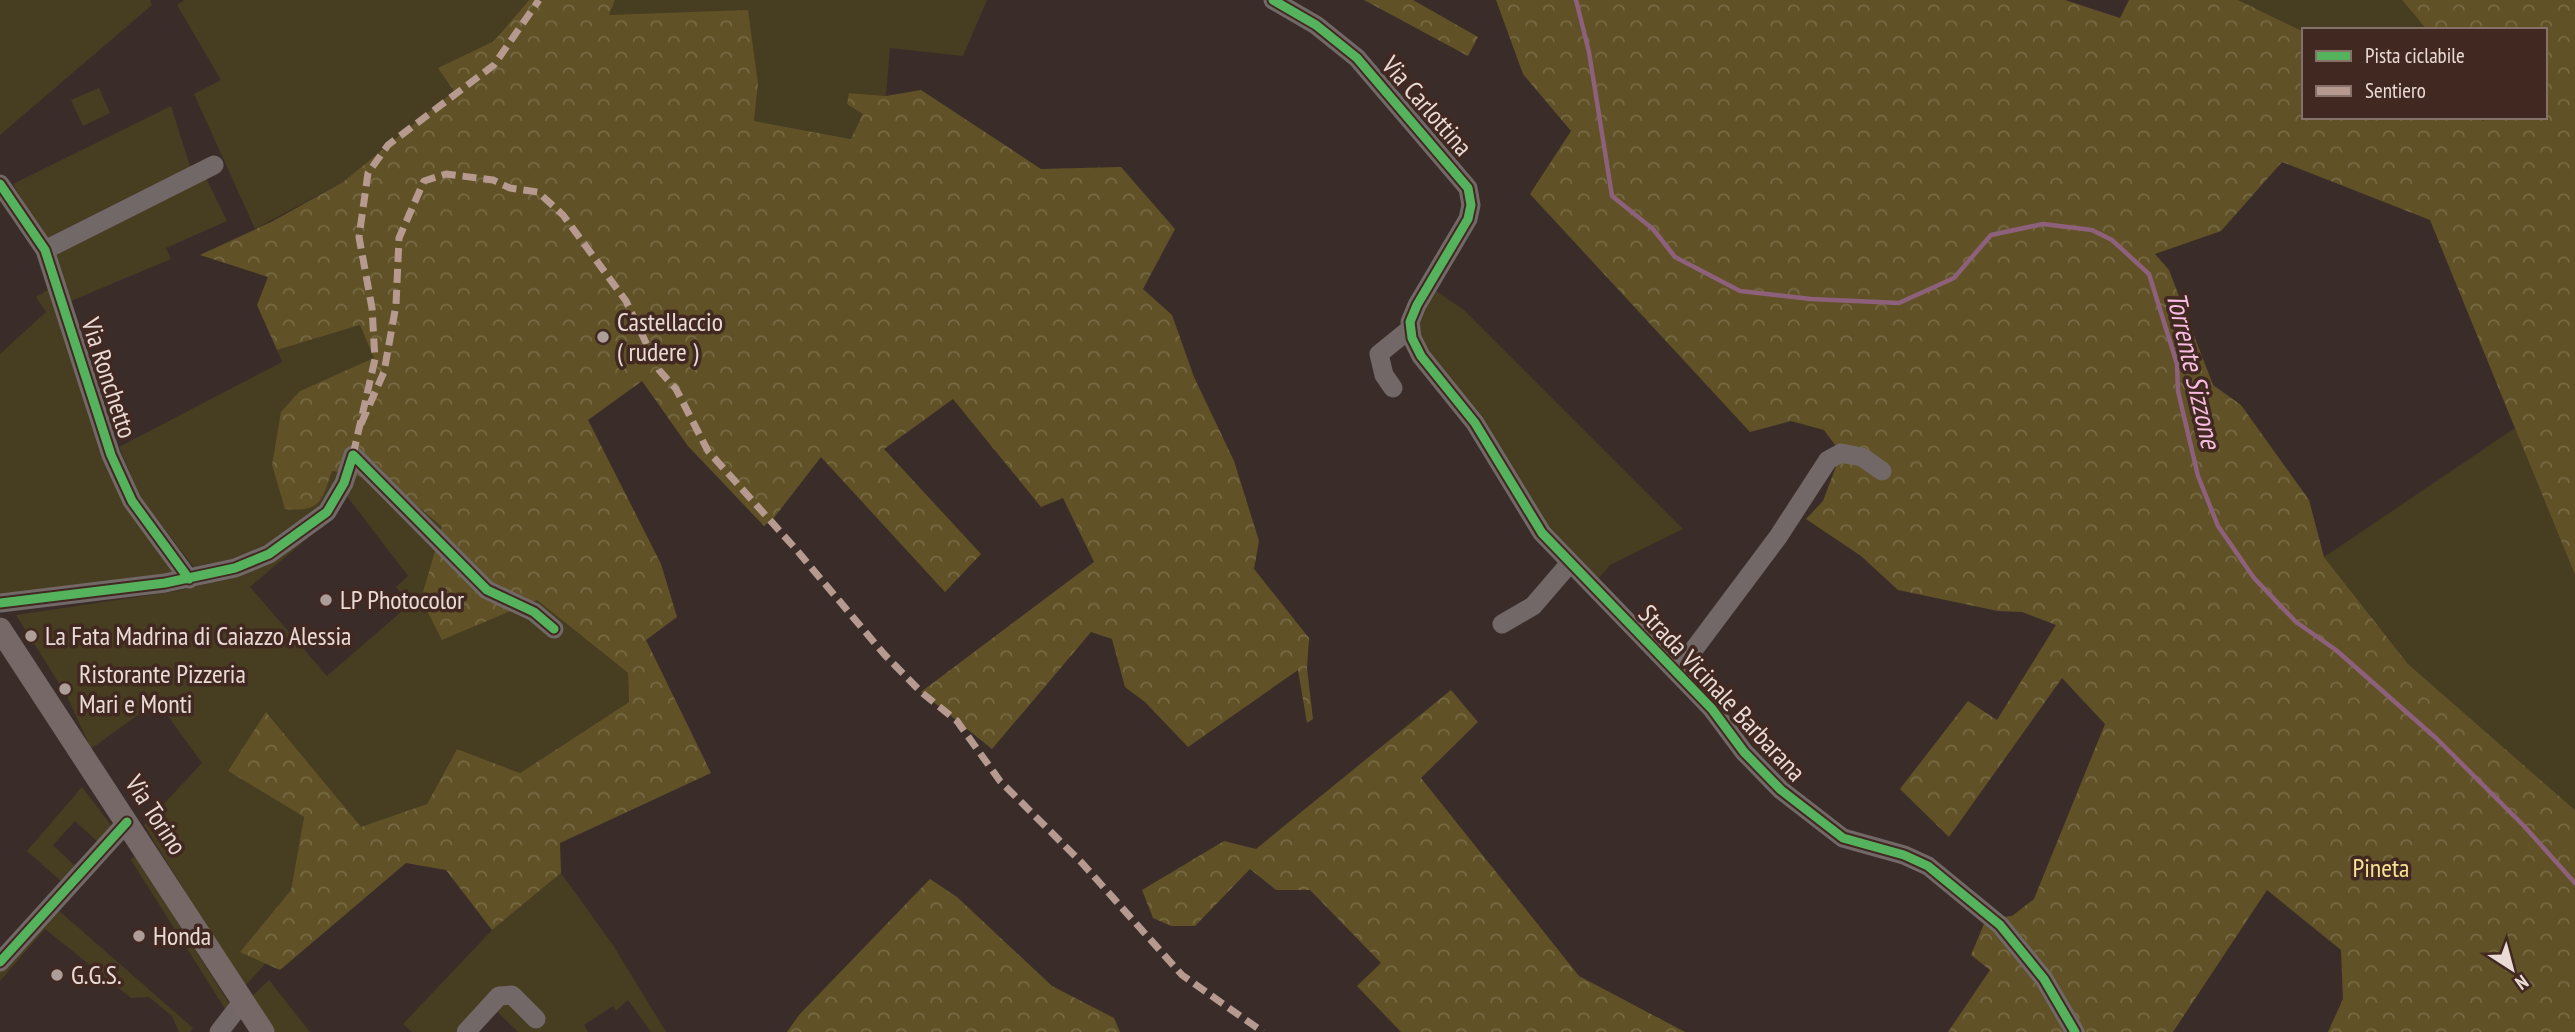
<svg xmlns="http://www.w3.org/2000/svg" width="2575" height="1032" font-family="'PT Sans Narrow',sans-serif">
<defs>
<pattern id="forest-crowns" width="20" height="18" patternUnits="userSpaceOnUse" patternTransform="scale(1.75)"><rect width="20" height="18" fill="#605226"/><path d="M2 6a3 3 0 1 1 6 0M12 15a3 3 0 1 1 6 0" fill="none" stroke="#776a45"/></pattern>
</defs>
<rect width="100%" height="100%" fill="#3a2d29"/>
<!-- grass -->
<path fill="#473d20" d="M 0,0 L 150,0 L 152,5 L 0,135 Z
M 184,0 L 529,0 L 494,41 L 439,68 L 454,91 L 343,182 L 255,229 L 194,94 L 221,80 L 177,5 Z
M 615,0 L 987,0 L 963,56 L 890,48 L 886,96 L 849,93 L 863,114 L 852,139 L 754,121 L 758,84 L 609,15 Z
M 2238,0 L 2402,0 L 2427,30 L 2304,30 L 2304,32 Z
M 99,88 L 110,113 L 83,126 L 71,100 Z
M 171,106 L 191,169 L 46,241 L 13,184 Z
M 206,178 L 227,221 L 166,248 L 171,259 L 71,301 L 52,251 Z
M 1427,285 L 1464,310 L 1683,529 L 1610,565 L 1591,587 L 1421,356 L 1417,305 Z
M 51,288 L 103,454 L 177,575 L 0,596 L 0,354 L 46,312 L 36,297 Z
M 360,325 L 375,359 L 300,391 L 332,471 C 384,479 404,494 442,527 L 422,599 L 537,600 L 628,673 L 629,702 L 520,773 L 457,749 L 427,804 L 361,828 L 267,713 L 228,771 L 304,817 L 291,890 L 241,951 L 267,962 L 244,987 L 144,825 L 202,763 L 157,701 L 91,749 L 67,696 L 16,615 L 177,591 L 214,582 L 309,537 L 250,587 L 327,676 L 409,605 L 396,587 L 408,576 L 346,495 L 265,549 L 197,571 L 141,499 L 119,447 L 282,362 L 277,350 Z
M 2515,428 L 2575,575 L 2575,810 L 2408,664 L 2324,557 Z
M 82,787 L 111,825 L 99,843 L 75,821 L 53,845 L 77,868 L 63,883 L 27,851 Z
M 135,856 L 231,1006 L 227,1012 L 131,860 Z
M 561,873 L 613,945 L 666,1032 L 651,1032 L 628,1000 L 616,1011 L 613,1006 L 584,1025 L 588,1032 L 518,1032 L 485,1000 L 455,1032 L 412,1032 L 403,1024 L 492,930 Z
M 57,909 L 193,1028 L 190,1032 L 179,1032 L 172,1016 L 149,997 L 131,998 L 45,929 L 0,981 L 0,969 Z
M 269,980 L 310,1032 L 271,1032 L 248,1000 Z"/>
<!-- forest -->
<path fill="url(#forest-crowns)" d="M 529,0 L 615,0 L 609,15 L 748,10 L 758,84 L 754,121 L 851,139 L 863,114 L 847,104 L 849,93 L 886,96 L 921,90 L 1041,169 L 1121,167 L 1175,229 L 1143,289 L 1172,315 L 1194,377 L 1234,461 L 1259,541 L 1254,569 L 1309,638 L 1307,668 L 1313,719 L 1307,723 L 1298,670 L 1188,747 L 1145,702 L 1125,687 L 1112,639 L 1091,632 L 992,749 L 921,692 L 1094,562 L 1063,498 L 1041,507 L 953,399 L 884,449 L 981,554 L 945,592 L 821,457 L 773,519 L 764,526 L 688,446 L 642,381 L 588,420 L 661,564 L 677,617 L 646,640 L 711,773 L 560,843 L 561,873 L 492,930 L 446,870 L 406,863 L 280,970 L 240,952 L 291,890 L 304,817 L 228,771 L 266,712 L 361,827 L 427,804 L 457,749 L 520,773 L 629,702 L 628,673 L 537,600 L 442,640 L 421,599 L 442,527 C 404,494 384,479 332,471 C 321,502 321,512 285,509 L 272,465 L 281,412 L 300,391 L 374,358 L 360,325 L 277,350 L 257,305 L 268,277 L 200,255 L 273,221 L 343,182 L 454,91 L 438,68 L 494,41 Z
M 1364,0 L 1413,0 L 1478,37 L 1468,56 Z
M 1496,0 L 2065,0 L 2120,18 L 2129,0 L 2238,0 L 2304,32 L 2304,117 L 2475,117 L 2483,121 L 2485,117 L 2545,117 L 2545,30 L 2427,30 L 2402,0 L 2575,0 L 2575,575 L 2430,220 L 2282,162 L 2221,231 L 2155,254 L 2169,270 L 2213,385 L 2241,405 L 2309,500 L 2324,557 L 2408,664 L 2575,810 L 2575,1032 L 2328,1032 L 2343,999 L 2341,950 L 2267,890 L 2173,1032 L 1948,1032 L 1990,970 L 1971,955 L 1986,919 L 2012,916 L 2034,899 L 2105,724 L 2062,678 L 1949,837 L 1900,789 L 1968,701 L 1997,720 L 2056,625 L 2022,612 L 1998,611 L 1898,590 L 1861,556 L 1806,519 L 1823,501 L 1841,453 L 1824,430 L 1791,421 L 1750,432 L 1530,194 L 1571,131 L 1523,74 Z
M 1451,690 L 1478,722 L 1421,778 L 1579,976 L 1685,1032 L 1401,1032 L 1357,986 L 1381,963 L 1310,890 L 1276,890 L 1250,869 L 1195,926 L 1171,926 L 1153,918 L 1142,890 L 1224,841 L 1256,849 Z
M 930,879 L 957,897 L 1052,986 L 1114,1018 L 1120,1032 L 787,1032 L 799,1015 Z"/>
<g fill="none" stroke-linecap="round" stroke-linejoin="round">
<!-- stream -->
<path stroke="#8d617b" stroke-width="4.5" d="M 1576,0 L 1589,52 L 1612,196 L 1653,229 L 1675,257 L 1740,291 L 1811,299 L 1899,303 L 1954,278 L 1991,235 L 2043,224 L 2092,230 L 2112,240 L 2149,274 L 2177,364 L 2178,391 L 2198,476 L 2218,526 L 2254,578 L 2296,622 L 2336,650 L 2437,739 L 2524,826 L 2575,883"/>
<!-- minor -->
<path stroke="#726868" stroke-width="19" d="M 1273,0 L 1316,25 L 1357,58 L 1468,188 L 1471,205 L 1468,219 L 1417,305 L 1410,322 L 1412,338 L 1421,356 L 1475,423 L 1542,533 L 1712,709 L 1744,752 L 1781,790 L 1843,838 L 1904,855 L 1928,866 L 2000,925 L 2044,979 L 2075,1032
M 0,184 L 45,250 L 111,455 L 132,501 L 189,579
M 45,250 L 214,165
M 1393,388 L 1384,375 L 1379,354 L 1411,328
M 0,603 L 165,583 L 235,568 L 269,554 L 327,512 L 344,483 L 353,455 L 487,590 L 534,612 L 554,629
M 1502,624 L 1533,606 L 1570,563
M 1677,672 L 1778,537 L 1828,460 L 1841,453 L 1862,457 L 1882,471
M 0,962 L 127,822
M 219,1032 L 243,1001
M 466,1032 L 499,996 L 512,995 L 536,1019"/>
<!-- major -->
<path stroke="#766867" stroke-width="23" d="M 0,629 L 263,1032"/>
<!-- quiet -->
<path stroke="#b69a8f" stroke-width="7" stroke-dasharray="14 7" stroke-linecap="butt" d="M 361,424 L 384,372 L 396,305 L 399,238 L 424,181 L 446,174 L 493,180 L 510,188 L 538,192 L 563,215 L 626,301 L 659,370 L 676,389 L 708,451 L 794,547 L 884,654 L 921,692 L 957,721 L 1000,781 L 1082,863 L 1182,975 L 1263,1032
M 353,455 L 375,359 L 372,308 L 359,237 L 368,173 L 388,145 L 494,65 L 539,0"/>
<defs>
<path id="cycleway" d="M 1273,0 L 1316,25 L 1357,58 L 1468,188 L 1471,205 L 1468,219 L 1417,305 L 1410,322 L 1412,338 L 1421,356 L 1475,423 L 1542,533 L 1712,709 L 1744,752 L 1781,790 L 1843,838 L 1904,855 L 1928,866 L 2000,925 L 2044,979 L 2075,1032
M 0,184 L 45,250 L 111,455 L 132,501 L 189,579
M 0,603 L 165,583 L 235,568 L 269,554 L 327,512 L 344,483 L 353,455 L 487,590 L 534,612 L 554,629
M 0,962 L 127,822"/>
</defs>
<!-- cycleway casing -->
<use href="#cycleway" stroke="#412922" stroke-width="13"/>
<!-- cycleway -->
<use href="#cycleway" stroke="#56b35d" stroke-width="9"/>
</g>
<!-- markers -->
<g fill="#ad9e99" stroke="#412922" stroke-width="2.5">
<circle cx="603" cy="337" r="7"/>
<circle cx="326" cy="600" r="7"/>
<circle cx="31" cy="636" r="7"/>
<circle cx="65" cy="689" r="7"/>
<circle cx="139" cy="936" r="7"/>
<circle cx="57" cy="975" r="7"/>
</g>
<g text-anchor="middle" stroke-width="7" stroke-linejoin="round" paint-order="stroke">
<!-- street labels -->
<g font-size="26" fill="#ebdbd6" stroke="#412922">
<text transform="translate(1427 106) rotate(49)" y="9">Via Carlottina</text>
<text transform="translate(109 378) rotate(72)" y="9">Via Ronchetto</text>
<text transform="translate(1722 693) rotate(47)" y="9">Strada Vicinale Barbarana</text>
<text transform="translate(156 815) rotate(57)" y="9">Via Torino</text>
</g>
<!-- poi labels -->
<g font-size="26" fill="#ebdbd6" stroke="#412922" text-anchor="start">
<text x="617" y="331">Castellaccio<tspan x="617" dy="30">( rudere )</tspan></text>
<text x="340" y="609">LP Photocolor</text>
<text x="45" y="645">La Fata Madrina di Caiazzo Alessia</text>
<text x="79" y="683">Ristorante Pizzeria<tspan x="79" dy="30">Mari e Monti</tspan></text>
<text x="153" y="945">Honda</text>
<text x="71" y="984">G.G.S.</text>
</g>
<!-- park labels -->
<g font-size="26" fill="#f8e192" stroke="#412922">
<text x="2381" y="877">Pineta</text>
</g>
<!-- water labels -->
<g font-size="28" font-style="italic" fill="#f8bde1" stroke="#412922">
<text transform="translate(2194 370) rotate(77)" y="10">Torrente Sizzone</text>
</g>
</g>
<!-- legend -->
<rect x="2302" y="28" width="245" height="91" fill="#412922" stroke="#85706a" stroke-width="2"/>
<rect x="2316" y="51" width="35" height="10" fill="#56b35d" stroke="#85706a" stroke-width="2"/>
<text x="2365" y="63" font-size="21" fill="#ebdbd6">Pista ciclabile</text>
<rect x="2316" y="86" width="35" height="10" fill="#b69a8f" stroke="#85706a" stroke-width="2"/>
<text x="2365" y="98" font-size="21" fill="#ebdbd6">Sentiero</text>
<!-- north arrow -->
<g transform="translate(2512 969) rotate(144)" stroke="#412922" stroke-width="5" paint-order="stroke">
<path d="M0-5L12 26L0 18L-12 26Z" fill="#ebdbd6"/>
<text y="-10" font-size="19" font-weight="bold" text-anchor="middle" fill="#ebdbd6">N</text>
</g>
</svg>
